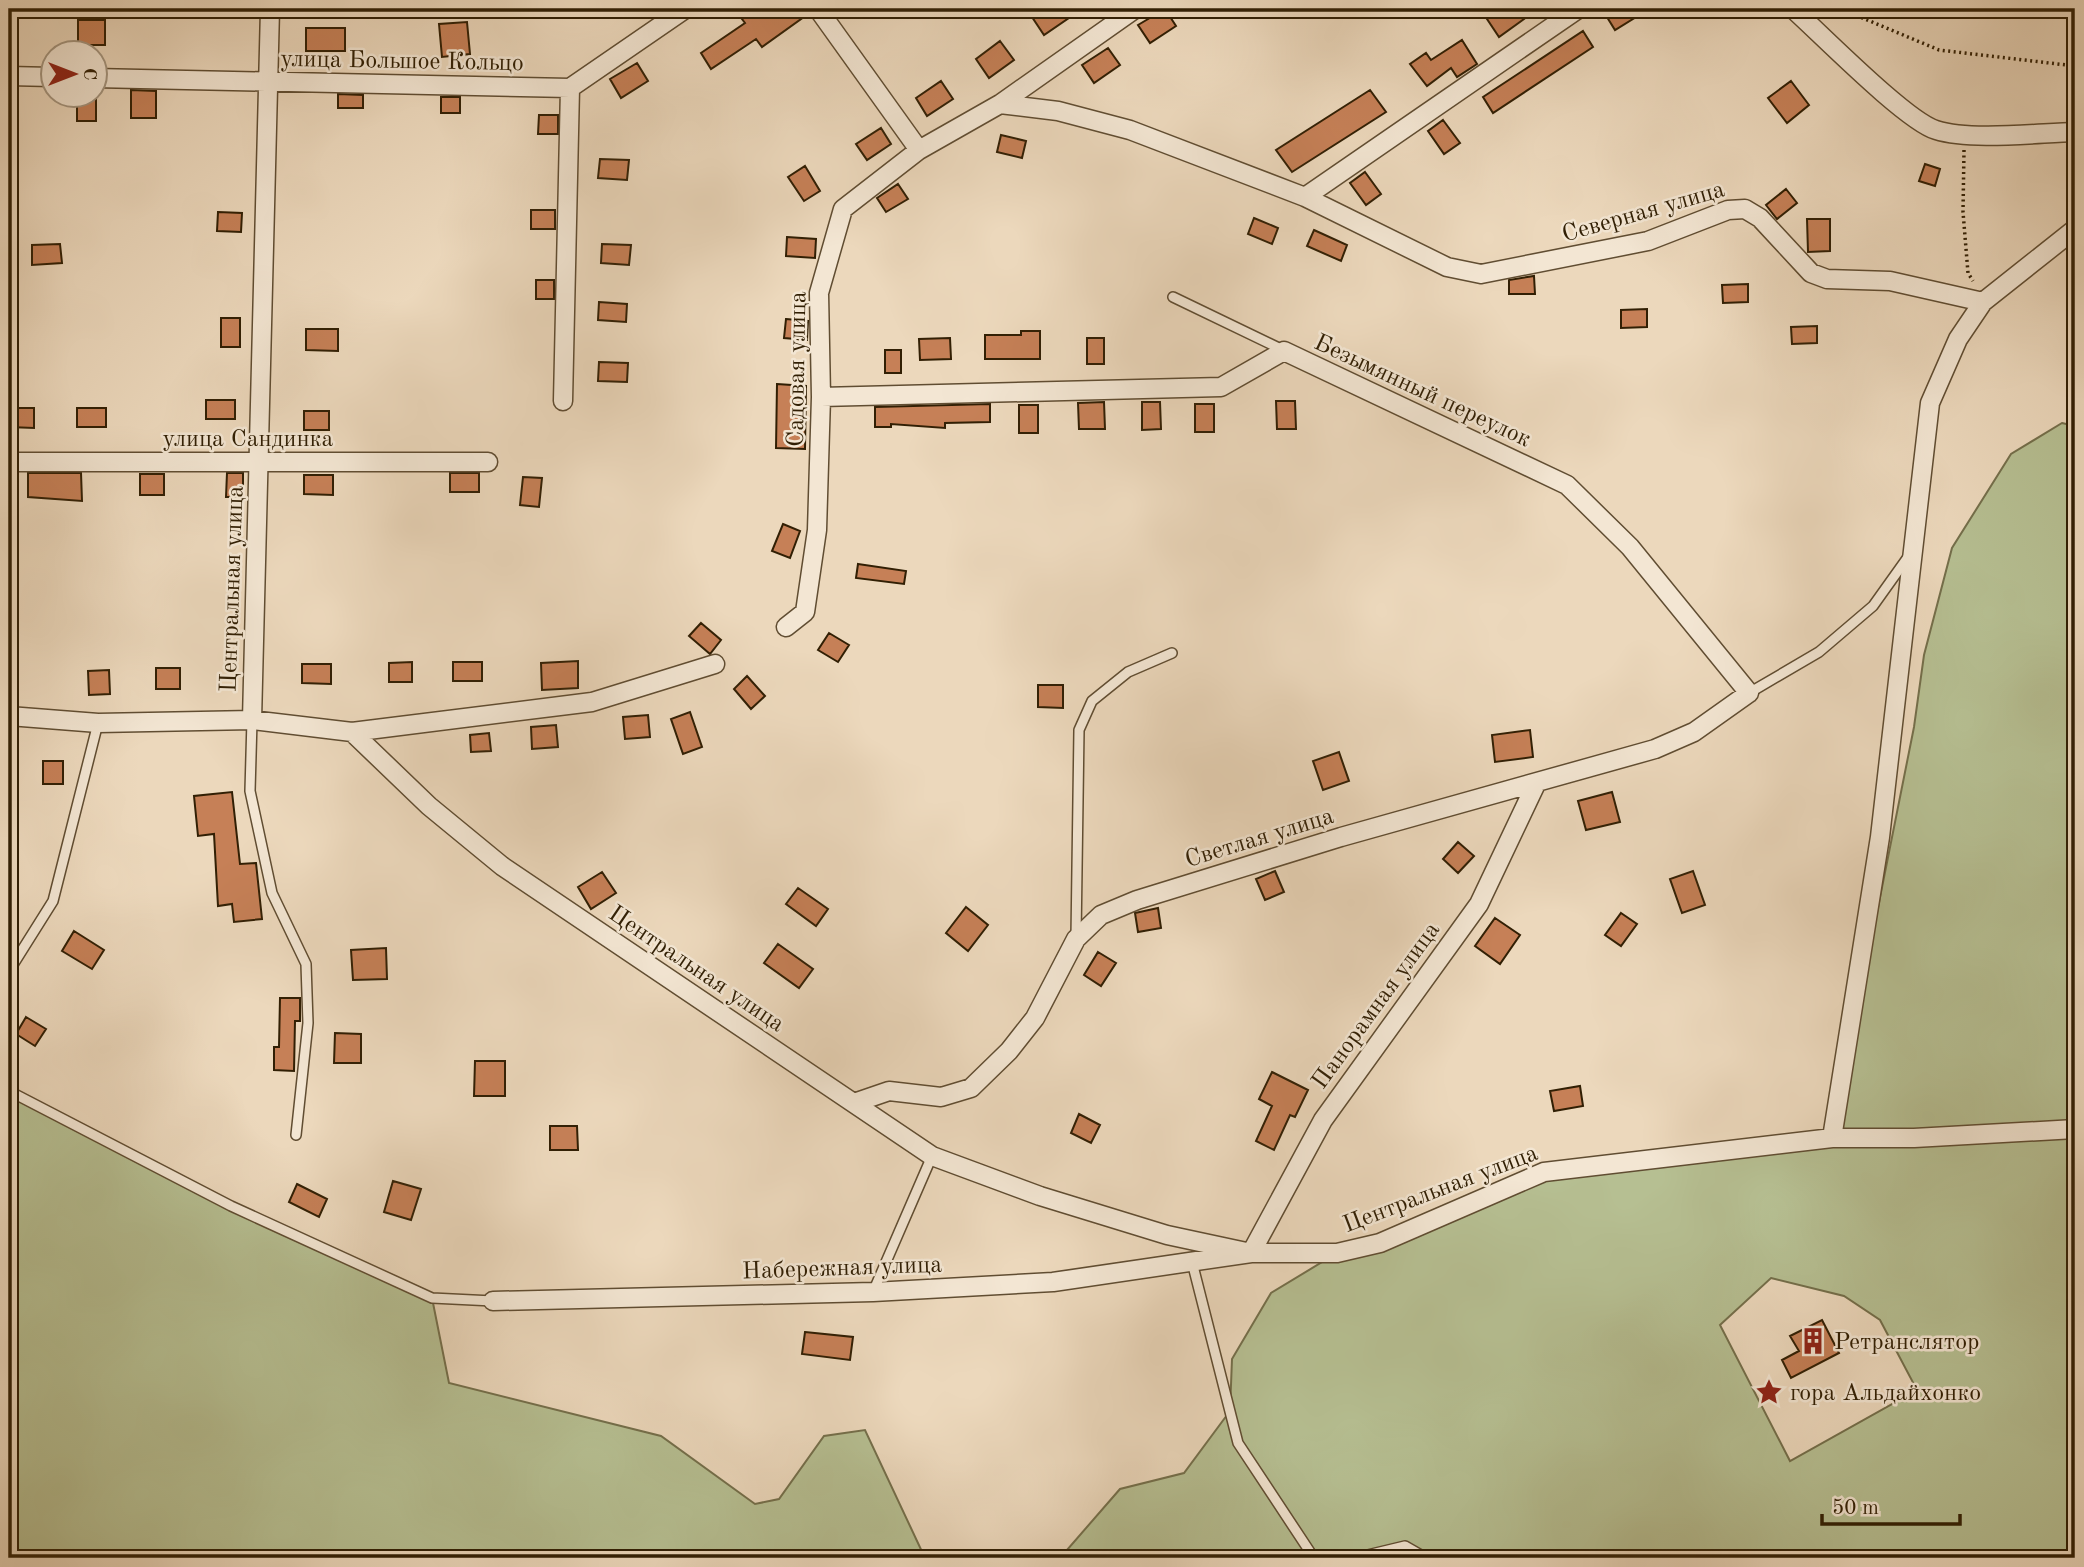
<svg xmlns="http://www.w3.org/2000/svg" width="2084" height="1567" font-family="'Old Standard TT',serif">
<rect width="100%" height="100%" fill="#ecd8bc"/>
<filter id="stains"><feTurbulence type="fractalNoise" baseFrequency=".00286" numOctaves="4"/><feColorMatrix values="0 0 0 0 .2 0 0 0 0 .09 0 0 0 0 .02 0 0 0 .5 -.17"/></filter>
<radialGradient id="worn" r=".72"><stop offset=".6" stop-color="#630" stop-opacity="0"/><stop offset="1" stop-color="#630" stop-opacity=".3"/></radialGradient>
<!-- green -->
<path fill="#b6bf92" stroke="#746f4b" stroke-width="2" fill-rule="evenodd" d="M 2062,423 L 2075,426 L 2075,1558 L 1060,1558 L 1120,1489 L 1184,1473 L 1230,1411 L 1232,1359 L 1271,1293 L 1337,1253 L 1544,1172 L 1832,1138 L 1914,727 L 1924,655 L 1952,548 L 2011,454 ZM 1771,1278 L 1844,1296 L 1880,1320 L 1917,1390 L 1790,1461 L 1720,1325 Z
M 9,1091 L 231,1206 L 432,1298 L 449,1383 L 661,1436 L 755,1504 L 779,1499 L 824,1436 L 865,1430 L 925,1558 L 9,1558 Z"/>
<!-- building -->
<path fill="#c68057" stroke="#311f04" stroke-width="2" d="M 757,9 L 807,9 L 808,14 L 762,47 L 756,39 L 711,69 L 701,53 L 745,23 L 742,19 Z
M 1044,9 L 1082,9 L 1044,35 L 1032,17 Z
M 1165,9 L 1176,26 L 1150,43 L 1138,25 Z
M 1502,9 L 1517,9 L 1524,19 L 1499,37 L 1487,19 Z
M 1602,9 L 1649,9 L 1615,30 Z
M 78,20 L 105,20 L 105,45 L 78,45 Z
M 467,22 L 470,54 L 442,57 L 439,24 Z
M 306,28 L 345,28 L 345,51 L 306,51 Z
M 1583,31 L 1593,47 L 1493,113 L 1483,97 Z
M 1462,40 L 1477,64 L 1457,77 L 1451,68 L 1427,86 L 1410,64 L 1426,53 L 1431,60 Z
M 1000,41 L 1014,60 L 989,78 L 976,59 Z
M 1108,48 L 1120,65 L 1094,83 L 1082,65 Z
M 637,63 L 648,81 L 621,98 L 610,79 Z
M 941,81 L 953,99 L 927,116 L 916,98 Z
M 1791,81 L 1809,105 L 1787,123 L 1768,98 Z
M 131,90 L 156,91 L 156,118 L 131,118 Z
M 1370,90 L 1386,112 L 1292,172 L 1276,150 Z
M 77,94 L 96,94 L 96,121 L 77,121 Z
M 338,94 L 363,95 L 363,108 L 338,108 Z
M 441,97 L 460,97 L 460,113 L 441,113 Z
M 539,115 L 558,115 L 558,134 L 538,134 Z
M 1443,120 L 1460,143 L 1444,154 L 1428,131 Z
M 881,128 L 891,144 L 867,160 L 856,144 Z
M 1001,135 L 1026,141 L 1022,158 L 997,152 Z
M 600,159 L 629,160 L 627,180 L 598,178 Z
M 1925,164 L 1940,169 L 1935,186 L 1919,181 Z
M 805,166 L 820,191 L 804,201 L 788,177 Z
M 1365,172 L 1381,194 L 1366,205 L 1350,183 Z
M 898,184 L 908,199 L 886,212 L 877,198 Z
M 1786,189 L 1797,203 L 1777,219 L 1766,205 Z
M 531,210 L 555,210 L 555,229 L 531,229 Z
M 218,212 L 242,213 L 241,232 L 217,231 Z
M 1254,218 L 1278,228 L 1272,244 L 1248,234 Z
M 1807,219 L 1830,219 L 1830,251 L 1808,252 Z
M 1314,230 L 1347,245 L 1341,261 L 1307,246 Z
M 787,237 L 816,239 L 815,258 L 786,256 Z
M 60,244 L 62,263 L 32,265 L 32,245 Z
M 602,244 L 631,245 L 629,265 L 601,263 Z
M 1534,276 L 1535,294 L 1509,294 L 1509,280 Z
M 536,280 L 554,280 L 554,299 L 536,299 Z
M 1748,284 L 1748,302 L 1723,303 L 1722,285 Z
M 599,302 L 627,304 L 626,322 L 598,320 Z
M 1647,309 L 1647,327 L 1621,328 L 1621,310 Z
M 221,318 L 240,318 L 240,347 L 221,347 Z
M 786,319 L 808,321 L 807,340 L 784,338 Z
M 1817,326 L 1817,343 L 1792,344 L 1791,327 Z
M 306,329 L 338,329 L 338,351 L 306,350 Z
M 1021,331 L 1040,331 L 1040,359 L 985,359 L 985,335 L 1021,335 Z
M 950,338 L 951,359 L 920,360 L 919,339 Z
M 1087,338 L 1104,338 L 1104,364 L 1087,364 Z
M 885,350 L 901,350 L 901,373 L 885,373 Z
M 599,362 L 628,363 L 627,382 L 598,381 Z
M 777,384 L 806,386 L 805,449 L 776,448 Z
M 206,400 L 235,400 L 235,419 L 206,419 Z
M 1276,401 L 1295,401 L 1296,429 L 1277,429 Z
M 1104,402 L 1105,429 L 1079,429 L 1078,403 Z
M 1142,402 L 1160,402 L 1161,429 L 1142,430 Z
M 990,404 L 990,422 L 945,423 L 945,428 L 891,424 L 891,427 L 875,427 L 875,407 Z
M 1195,404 L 1214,404 L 1214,432 L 1195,432 Z
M 1019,405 L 1038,405 L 1038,433 L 1019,433 Z
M 9,408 L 34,408 L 34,428 L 9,427 Z
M 77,408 L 106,408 L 106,427 L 77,427 Z
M 304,411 L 329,411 L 329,430 L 304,430 Z
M 28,473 L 81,473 L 82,501 L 28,497 Z
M 227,473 L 243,473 L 243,497 L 226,497 Z
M 450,473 L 479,473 L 479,492 L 450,492 Z
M 140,474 L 164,474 L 164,495 L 140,495 Z
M 304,475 L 333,475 L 333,495 L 304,494 Z
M 523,477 L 542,478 L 539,507 L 520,505 Z
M 783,524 L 800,531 L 790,558 L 772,551 Z
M 858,564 L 906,571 L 904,584 L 856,578 Z
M 701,623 L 721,640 L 710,654 L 689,636 Z
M 829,633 L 849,645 L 838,662 L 818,650 Z
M 578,661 L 578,688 L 542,690 L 541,663 Z
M 412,662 L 412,682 L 389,682 L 389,663 Z
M 453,662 L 482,662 L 482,681 L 453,681 Z
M 302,664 L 331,664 L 331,684 L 302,683 Z
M 156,668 L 180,668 L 180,689 L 156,689 Z
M 109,670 L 110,694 L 89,695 L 88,671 Z
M 747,676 L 765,696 L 751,709 L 734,689 Z
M 1038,685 L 1063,685 L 1063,708 L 1038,707 Z
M 690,712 L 702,747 L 683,754 L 671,719 Z
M 648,715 L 650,737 L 625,739 L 623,717 Z
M 556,725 L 558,747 L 532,749 L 531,727 Z
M 1530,730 L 1533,757 L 1495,762 L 1492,735 Z
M 489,733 L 491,751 L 471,752 L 470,735 Z
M 1339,752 L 1349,781 L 1323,790 L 1313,761 Z
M 43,761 L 63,761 L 63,784 L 43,784 Z
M 232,792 L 240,864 L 256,863 L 262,919 L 234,922 L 232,904 L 218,906 L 214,834 L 198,836 L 194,796 Z
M 1612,792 L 1620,822 L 1586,830 L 1578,801 Z
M 1458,842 L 1474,856 L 1458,873 L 1443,859 Z
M 1275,871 L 1284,892 L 1265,900 L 1256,879 Z
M 1693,871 L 1705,905 L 1682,913 L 1670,879 Z
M 602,872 L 616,893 L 591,909 L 578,887 Z
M 798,888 L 828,909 L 816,926 L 786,904 Z
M 966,907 L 988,925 L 968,951 L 946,933 Z
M 1158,908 L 1161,928 L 1138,932 L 1135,913 Z
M 1621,913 L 1637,924 L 1621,946 L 1605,935 Z
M 1495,918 L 1520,935 L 1500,964 L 1475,946 Z
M 74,931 L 104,950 L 92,969 L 62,951 Z
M 778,944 L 813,969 L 799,988 L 764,963 Z
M 386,948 L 387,979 L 353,980 L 351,950 Z
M 1098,952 L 1116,963 L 1101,986 L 1084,975 Z
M 280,998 L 300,998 L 300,1021 L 295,1021 L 294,1071 L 274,1070 L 274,1047 L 279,1047 Z
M 26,1017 L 46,1029 L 35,1046 L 16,1034 Z
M 335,1033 L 361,1034 L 361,1063 L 334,1063 Z
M 475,1061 L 505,1061 L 505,1096 L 474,1096 Z
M 1272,1072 L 1308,1090 L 1295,1117 L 1290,1115 L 1274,1150 L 1256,1141 L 1272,1106 L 1259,1099 Z
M 1580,1086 L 1583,1106 L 1554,1111 L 1550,1091 Z
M 1079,1114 L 1100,1125 L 1091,1143 L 1071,1133 Z
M 550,1126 L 577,1126 L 578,1150 L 550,1150 Z
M 393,1181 L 421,1189 L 411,1220 L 384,1212 Z
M 297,1184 L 327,1199 L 319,1217 L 289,1202 Z
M 1822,1320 L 1839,1353 L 1791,1378 L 1782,1360 L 1799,1351 L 1790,1336 Z
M 805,1332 L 853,1337 L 850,1360 L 802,1354 Z"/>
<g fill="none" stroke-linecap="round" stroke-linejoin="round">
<defs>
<path id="lane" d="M 1173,297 L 1283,350
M 1749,693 L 1819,652 L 1873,606 L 1908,557
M 252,720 L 250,791 L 272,893 L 306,964 L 308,1023 L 296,1135
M 1076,938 L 1079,730 L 1092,701 L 1128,672 L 1172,653
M 9,971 L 53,901 L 98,723
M 9,1091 L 231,1206 L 432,1298 L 493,1301
M 1192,1262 L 1238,1443 L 1314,1558
M 873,1292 L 932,1156
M 1355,1558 L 1405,1546 L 1426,1558"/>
<path id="street" d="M 270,9 L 252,720 L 352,732 L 592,702 L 715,664
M 818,9 L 919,150
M 1793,9 C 1821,34 1906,121 1936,130 C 1971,141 2037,133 2075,132
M 9,76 L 52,77
M 94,78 L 570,88 L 685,9
M 1000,104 L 1058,111 L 1130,130 L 1305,197 L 1447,267 L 1481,274 L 1648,241 L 1728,210 L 1745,209 L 1760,218 L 1811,273 L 1827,279 L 1890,281 L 1983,302
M 1305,197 L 1578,9
M 821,397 L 1221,387 L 1284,351 L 1567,485 L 1630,547 L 1749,693 L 1694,732 L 1655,749 L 1341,837 L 1137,900 L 1101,915 L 1076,939 L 1035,1018 L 1009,1051 L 971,1088 L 941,1097 L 889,1091 L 854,1103
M 563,401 L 570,88
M 9,462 L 488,462
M 786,627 L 805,612 L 817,530 L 821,397 L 819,293 L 843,209 L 919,150 L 1000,104 L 1135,9
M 9,716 L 98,723 L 252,720
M 352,732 L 429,806 L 502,866 L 932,1156 L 1040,1196 L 1167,1235 L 1251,1253 L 1337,1253 L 1380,1243 L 1544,1172 L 1832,1138 L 1914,1138 L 2075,1129
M 1832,1138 L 1880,837 L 1930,403 L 1958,339 L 1983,302 L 2075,229
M 493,1301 L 873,1292 L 1053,1282 L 1251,1253 L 1323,1120 L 1479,904 L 1536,784"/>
</defs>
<!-- lane casing -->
<use href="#lane" stroke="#604d32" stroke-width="12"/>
<!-- street casing -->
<use href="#street" stroke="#604d32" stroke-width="21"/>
<!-- path -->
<path stroke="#311f04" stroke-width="3.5" stroke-dasharray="2 3.5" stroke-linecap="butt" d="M 1841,9 L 1939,50 L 2075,66
M 1964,150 L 1963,212 L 1968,273 L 1973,281"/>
<!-- lane -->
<use href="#lane" stroke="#f3e6d3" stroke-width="9"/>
<!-- street -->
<use href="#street" stroke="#f3e6d3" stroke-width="18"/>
</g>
<!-- icons -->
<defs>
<symbol id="building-bare" viewBox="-9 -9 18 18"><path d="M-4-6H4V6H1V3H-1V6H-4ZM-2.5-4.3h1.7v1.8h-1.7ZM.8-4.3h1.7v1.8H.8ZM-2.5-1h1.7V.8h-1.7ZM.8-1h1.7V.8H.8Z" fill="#8f2418" stroke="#f3e6d3" stroke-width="2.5" paint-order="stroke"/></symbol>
<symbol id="sight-bare" viewBox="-9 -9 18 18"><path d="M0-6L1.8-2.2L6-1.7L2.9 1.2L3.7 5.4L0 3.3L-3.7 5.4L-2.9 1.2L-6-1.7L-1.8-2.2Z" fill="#8f2418" stroke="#f3e6d3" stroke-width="2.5" paint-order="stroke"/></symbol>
</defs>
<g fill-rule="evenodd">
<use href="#building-bare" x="1794" y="1322" width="38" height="38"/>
<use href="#sight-bare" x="1750" y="1373" width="38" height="38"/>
</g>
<g text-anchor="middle" stroke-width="5" stroke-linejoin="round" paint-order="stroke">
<!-- street labels -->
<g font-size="24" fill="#311f04" stroke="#f3e6d3">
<text transform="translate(402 60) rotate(1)" y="8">улица Большое Кольцо</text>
<text transform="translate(1643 211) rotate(-16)" y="8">Северная улица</text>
<text transform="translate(796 369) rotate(-89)" y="8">Садовая улица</text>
<text transform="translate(1423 390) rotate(25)" y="8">Безымянный переулок</text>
<text x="248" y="446">улица Сандинка</text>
<text transform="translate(231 589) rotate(-88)" y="8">Центральная улица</text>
<text transform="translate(1259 837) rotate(-17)" y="8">Светлая улица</text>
<text transform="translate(697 968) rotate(34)" y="8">Центральная улица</text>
<text transform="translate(1375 1005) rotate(-54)" y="8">Панорамная улица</text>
<text transform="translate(1440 1188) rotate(-21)" y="8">Центральная улица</text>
<text transform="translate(842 1267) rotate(-2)" y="8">Набережная улица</text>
</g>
<!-- poi labels -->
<g font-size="24" fill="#311f04" stroke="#f3e6d3" text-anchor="start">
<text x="1834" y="1349">Ретранслятор</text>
<text x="1790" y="1400">гора Альдайхонко</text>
</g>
</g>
<!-- margin -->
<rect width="2084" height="1567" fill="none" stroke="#ecd8bc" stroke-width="35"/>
<rect x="10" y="10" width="2063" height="1546" fill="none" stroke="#311f04" stroke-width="3.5"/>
<rect x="18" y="18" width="2049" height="1532" fill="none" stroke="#311f04" stroke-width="2"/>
<!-- north arrow -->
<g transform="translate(74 74) rotate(90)"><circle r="33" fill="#f3e6d3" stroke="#a59680" stroke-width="2"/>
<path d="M0-5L12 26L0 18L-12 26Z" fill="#8f2418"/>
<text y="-10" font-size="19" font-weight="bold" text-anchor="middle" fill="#311f04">С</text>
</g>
<!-- scale -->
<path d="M1822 1514v10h138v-10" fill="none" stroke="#311f04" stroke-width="3.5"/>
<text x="1832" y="1514" font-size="21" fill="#311f04" stroke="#f3e6d3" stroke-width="5" paint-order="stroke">50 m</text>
<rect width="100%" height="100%" filter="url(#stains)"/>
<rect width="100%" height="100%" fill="url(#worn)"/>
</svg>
